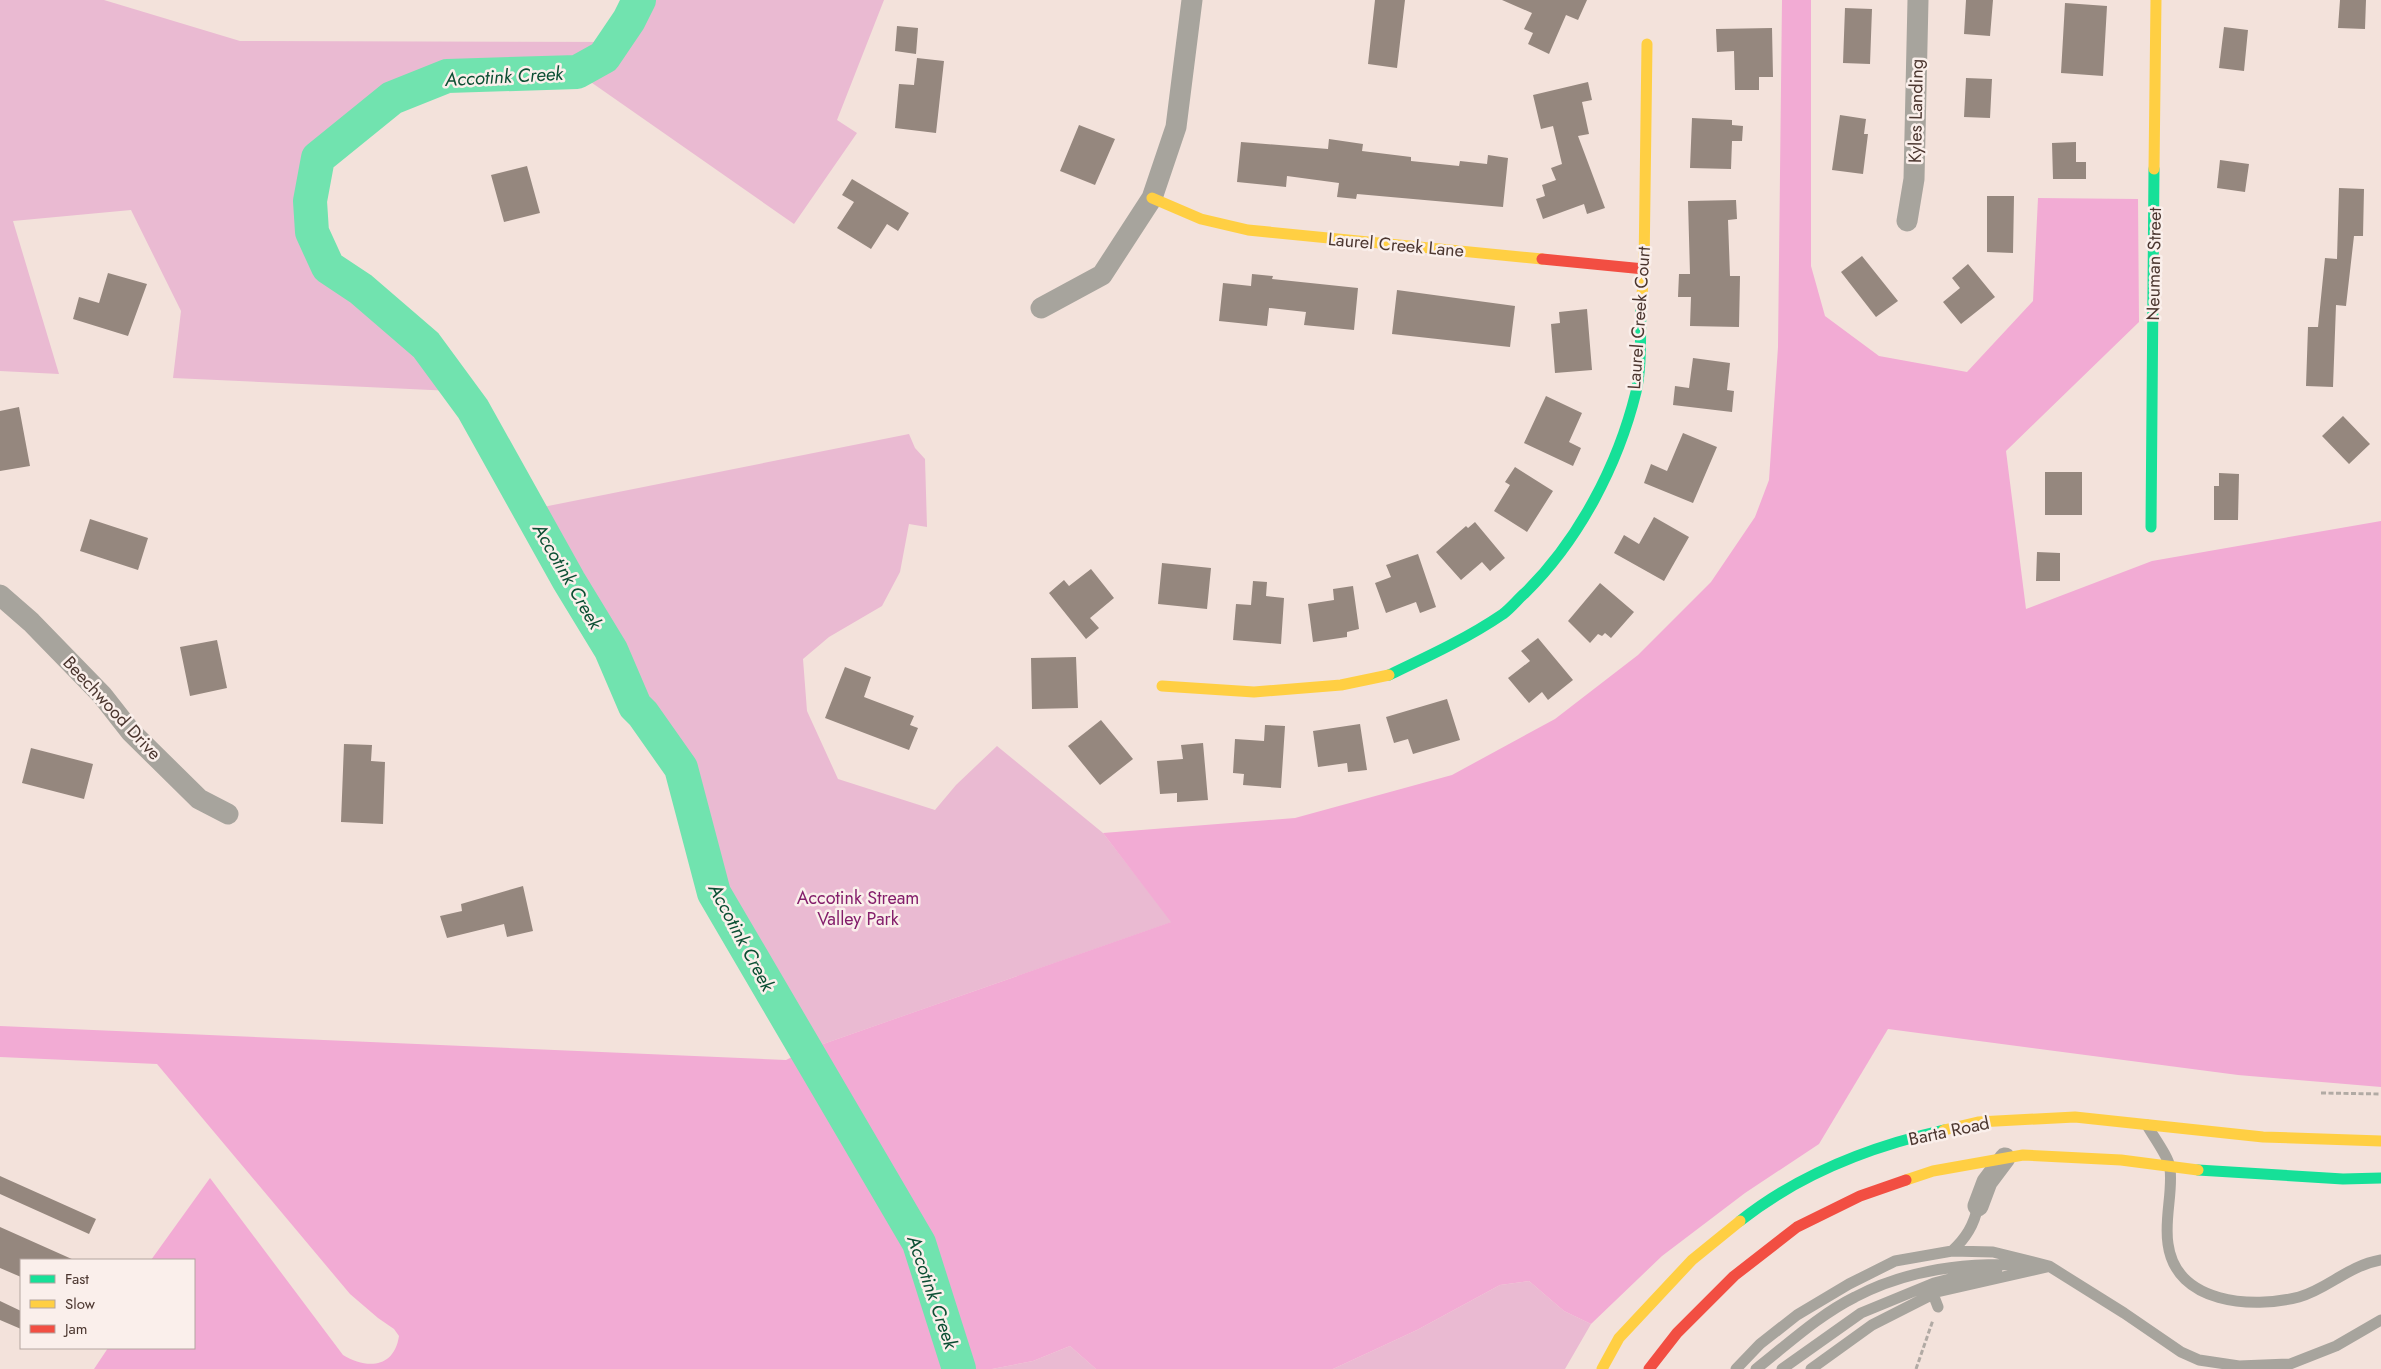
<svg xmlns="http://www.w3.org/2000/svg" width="2381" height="1369" font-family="Jost,sans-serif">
<rect width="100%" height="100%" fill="#f3e2db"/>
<!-- green -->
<path fill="#eabad2" d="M 0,0 L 104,0 L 240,41 L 631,42 L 647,0 L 884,0 L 837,120 L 857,133 L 794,224 L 585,78 L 421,84 L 318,174 L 321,246 L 450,350 L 474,392 L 173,378 L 181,311 L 131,210 L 13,221 L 59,374 L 0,371 Z
M 909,434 L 915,448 L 925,459 L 927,527 L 909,524 L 900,572 L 882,606 L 829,637 L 803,659 L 807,711 L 838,779 L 935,810 L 956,785 L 997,746 L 1103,833 L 1172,922 L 806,1050 L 714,893 L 681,768 L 665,719 L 639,687 L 627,654 L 538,508 Z
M 1529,1281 L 1564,1311 L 1591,1324 L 1565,1369 L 1333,1369 L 1417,1330 L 1500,1285 Z
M 1070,1346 L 1096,1369 L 992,1369 L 1033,1361 Z"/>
<!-- forest -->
<path fill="#f2abd4" d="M 1782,0 L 1811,0 L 1811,266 L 1825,316 L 1879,356 L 1967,372 L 2033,301 L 2038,198 L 2138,199 L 2139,322 L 2006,451 L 2026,609 L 2152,561 L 2381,521 L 2381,1087 L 2238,1075 L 1888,1029 L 1819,1144 L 1745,1193 L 1662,1256 L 1591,1324 L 1564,1311 L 1529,1281 L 1500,1285 L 1417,1330 L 1333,1369 L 1096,1369 L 1070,1346 L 1033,1361 L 992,1369 L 94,1369 L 108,1348 L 194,1348 L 194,1260 L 151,1260 L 210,1178 L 343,1355 C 366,1369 394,1369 399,1336 L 394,1329 L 378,1318 L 350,1294 L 157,1064 L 0,1057 L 0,1026 L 786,1060 L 806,1050 L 1171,922 L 1103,833 L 1295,818 L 1452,775 L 1555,719 L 1638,655 L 1711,582 L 1755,517 L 1769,480 L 1778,347 Z"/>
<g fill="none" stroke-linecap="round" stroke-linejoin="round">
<!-- river -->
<path stroke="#71e3af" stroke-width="34" d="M 639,0 L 629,20 L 604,57 L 577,72 L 447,76 L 392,98 L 318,158 L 310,201 L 312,232 L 328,267 L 361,289 L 426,345 L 473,409 L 569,581 L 611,650 L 635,706 L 643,714 L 681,768 L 714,893 L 919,1243 L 959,1369"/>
</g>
<!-- building -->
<path fill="#95877e" d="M 1375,0 L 1405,0 L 1397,68 L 1368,64 Z
M 1502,0 L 1587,0 L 1578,20 L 1566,15 L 1549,54 L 1528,44 L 1533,33 L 1524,29 L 1532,13 Z
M 1966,0 L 1993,0 L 1990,36 L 1964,34 Z
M 2340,0 L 2366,0 L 2365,29 L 2338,28 Z
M 2065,3 L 2107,6 L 2103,76 L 2061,73 Z
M 1845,8 L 1872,9 L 1870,64 L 1843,63 Z
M 897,26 L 918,28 L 916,54 L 895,51 Z
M 2224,27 L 2248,30 L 2244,71 L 2219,68 Z
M 1772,28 L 1773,77 L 1759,77 L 1759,90 L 1735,90 L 1734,51 L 1717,52 L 1716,29 Z
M 917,58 L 944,61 L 936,133 L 895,128 L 899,84 L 914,85 Z
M 1966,78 L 1992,79 L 1990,118 L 1964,117 Z
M 1588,82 L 1592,100 L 1582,102 L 1589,134 L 1578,136 L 1605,208 L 1587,214 L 1584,204 L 1543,219 L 1536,199 L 1545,196 L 1542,185 L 1556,180 L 1551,168 L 1562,164 L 1553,126 L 1541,129 L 1533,95 Z
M 1840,115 L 1866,119 L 1864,134 L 1868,134 L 1863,174 L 1832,170 Z
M 1692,118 L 1732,120 L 1732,125 L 1743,126 L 1742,141 L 1732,141 L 1731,169 L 1690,168 Z
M 1079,125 L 1115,139 L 1095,185 L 1060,171 Z
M 1329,139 L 1363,144 L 1362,151 L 1411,157 L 1411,161 L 1459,166 L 1460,161 L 1487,164 L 1488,155 L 1508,158 L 1503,207 L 1357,194 L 1356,199 L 1337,197 L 1339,183 L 1287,176 L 1286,187 L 1237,182 L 1241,142 L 1328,149 Z
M 2076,142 L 2076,162 L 2086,162 L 2086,179 L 2053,179 L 2052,143 Z
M 2220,160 L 2249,164 L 2245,192 L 2217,188 Z
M 527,166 L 540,213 L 504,222 L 491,175 Z
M 852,179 L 909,213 L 898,231 L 887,224 L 871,249 L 837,228 L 854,202 L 842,195 Z
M 2339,188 L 2364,189 L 2363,236 L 2354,236 L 2346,306 L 2336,305 L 2333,387 L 2306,386 L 2308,327 L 2318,327 L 2325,258 L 2337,259 Z
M 1987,196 L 2014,196 L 2013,253 L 1987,252 Z
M 1736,200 L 1737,219 L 1728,220 L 1730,276 L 1740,276 L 1739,327 L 1690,326 L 1691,297 L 1678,297 L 1679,274 L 1690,274 L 1688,201 Z
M 1862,256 L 1898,301 L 1876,317 L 1841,272 Z
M 1968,264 L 1995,297 L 1961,324 L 1943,302 L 1960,288 L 1952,278 Z
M 108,273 L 147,284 L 128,336 L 73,319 L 79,297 L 99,303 Z
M 1252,274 L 1273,276 L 1272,279 L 1358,288 L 1354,330 L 1304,325 L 1306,312 L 1269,308 L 1267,326 L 1219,321 L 1223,283 L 1251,286 Z
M 1397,290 L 1515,306 L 1510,347 L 1392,334 Z
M 1587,309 L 1592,370 L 1555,373 L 1551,324 L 1560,323 L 1559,312 Z
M 1693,358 L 1730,363 L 1727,390 L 1734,391 L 1732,412 L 1673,405 L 1675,386 L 1689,388 Z
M 1546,396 L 1582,413 L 1569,442 L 1581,448 L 1573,466 L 1524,443 Z
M 19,407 L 30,466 L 0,471 L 0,411 Z
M 2343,416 L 2370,444 L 2349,464 L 2322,436 Z
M 1683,433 L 1717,447 L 1693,503 L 1644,483 L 1651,464 L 1667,471 Z
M 1515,467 L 1553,491 L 1527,532 L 1494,511 L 1510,485 L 1505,482 Z
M 2045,472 L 2082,472 L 2082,515 L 2045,515 Z
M 2219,473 L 2239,474 L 2238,520 L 2214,520 L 2214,486 L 2219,486 Z
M 1654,517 L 1689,537 L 1664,581 L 1614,553 L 1624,535 L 1639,544 Z
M 90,519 L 148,538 L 138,570 L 80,551 Z
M 1475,522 L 1505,558 L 1490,571 L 1482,562 L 1461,580 L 1436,552 L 1466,526 L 1468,528 Z
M 2037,552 L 2060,553 L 2060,581 L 2036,581 Z
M 1418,554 L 1436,607 L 1420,613 L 1416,602 L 1386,613 L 1375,583 L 1391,577 L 1386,565 Z
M 1162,563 L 1211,568 L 1207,609 L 1158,604 Z
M 1091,569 L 1114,598 L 1090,618 L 1099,628 L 1086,639 L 1049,593 L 1064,580 L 1069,586 Z
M 1253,581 L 1267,582 L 1266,596 L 1284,598 L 1281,644 L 1233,640 L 1236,604 L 1251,605 Z
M 1600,583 L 1634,612 L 1611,638 L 1605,633 L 1602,636 L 1598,634 L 1590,643 L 1568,621 Z
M 1353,586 L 1359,629 L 1347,632 L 1347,637 L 1313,642 L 1308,604 L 1334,600 L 1333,589 Z
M 1538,638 L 1573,680 L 1548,700 L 1542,692 L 1529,703 L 1508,678 L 1530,661 L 1521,651 Z
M 217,640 L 227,688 L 190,696 L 180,647 Z
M 1076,657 L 1078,708 L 1032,709 L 1031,658 Z
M 845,667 L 871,677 L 864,697 L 914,716 L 910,725 L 918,728 L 909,750 L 825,718 Z
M 1447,699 L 1460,740 L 1413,754 L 1408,739 L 1394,743 L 1386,717 Z
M 1101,720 L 1133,759 L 1100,785 L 1068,746 Z
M 1360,724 L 1367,770 L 1348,772 L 1347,763 L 1318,767 L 1313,731 Z
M 1265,725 L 1285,726 L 1281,788 L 1243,785 L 1244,774 L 1233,773 L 1235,739 L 1264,741 Z
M 1203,743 L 1208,800 L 1177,802 L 1177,793 L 1160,794 L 1157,761 L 1183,759 L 1181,745 Z
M 344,744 L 372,745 L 371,761 L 385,762 L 383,824 L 341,822 Z
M 31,748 L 93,764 L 84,799 L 22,783 Z
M 523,886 L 533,931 L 507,937 L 504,924 L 447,938 L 440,916 L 462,911 L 461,904 Z
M 0,1176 L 96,1219 L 89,1234 L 0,1194 Z
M 0,1227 L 74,1260 L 21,1260 L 21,1277 L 0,1268 Z
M 0,1301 L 21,1311 L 21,1329 L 0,1320 Z"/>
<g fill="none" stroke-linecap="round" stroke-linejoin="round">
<!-- path -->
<path stroke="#b1aaa4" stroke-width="3" stroke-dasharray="5 2.5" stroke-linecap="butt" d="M 2321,1093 L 2381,1094
M 1916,1369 L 1933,1320"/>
<!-- lane -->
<path stroke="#a7a49d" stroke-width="11" d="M 2147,1125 C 2152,1135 2169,1157 2170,1168 C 2173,1193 2164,1219 2168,1244 C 2176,1304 2252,1309 2299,1297 C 2328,1289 2347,1266 2381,1260
M 1952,1251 C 1966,1238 1974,1225 1978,1206
M 1933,1294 L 1938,1307
M 1736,1369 L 1760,1344 L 1797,1315 L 1849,1284 L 1895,1261 L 1952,1251 L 1993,1252 L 2049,1266 L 2124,1313 L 2181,1352 L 2199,1360 L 2239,1366 L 2290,1364 L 2336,1346 L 2381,1320
M 1756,1369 C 1788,1344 1819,1315 1855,1297 C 1908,1269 1966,1262 2025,1265
M 1782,1369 L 1861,1313 L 1934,1283 L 1985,1270 L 1997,1269
M 1811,1369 L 1872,1325 L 1937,1292 L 2047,1267"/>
<!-- street -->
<path stroke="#a7a49d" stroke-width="21" d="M 1907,221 L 1914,179 L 1918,0
M 1041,308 L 1102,275 L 1152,198 L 1176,127 L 1192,0
M 0,595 L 31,622 L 102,695 L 131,732 L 199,799 L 228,814
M 1978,1206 L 1987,1182 L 2005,1158"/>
<!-- fast -->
<path stroke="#16e098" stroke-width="11" d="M 2151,527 L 2154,169
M 1389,675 C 1427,657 1468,638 1503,614 C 1511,608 1518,599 1525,593 C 1579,540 1618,465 1636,392 C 1642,366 1640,335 1641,308
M 2198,1170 L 2343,1179 L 2381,1178
M 1740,1221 C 1798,1175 1872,1146 1944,1130"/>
<!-- slow -->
<path stroke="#ffcf43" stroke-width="11" d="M 2154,169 L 2156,0
M 1152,198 L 1201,219 L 1248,230 L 1542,259
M 1641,308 L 1644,269 L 1647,44
M 1162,686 L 1254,692 L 1341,685 L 1389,675
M 1944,1130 L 1978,1122 L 2075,1117 L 2263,1137 L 2381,1141
M 1906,1180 L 1933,1171 L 2023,1155 L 2121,1160 L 2198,1170
M 1602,1369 L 1619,1338 L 1692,1260 L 1740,1221"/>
<!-- jam -->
<path stroke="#f24e42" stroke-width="11" d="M 1542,259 L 1644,269
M 1649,1369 L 1677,1333 L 1734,1276 L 1797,1227 L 1860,1196 L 1906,1180"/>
</g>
<g text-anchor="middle" stroke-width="5" stroke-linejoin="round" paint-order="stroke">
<!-- street labels -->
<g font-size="18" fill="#4b362f" stroke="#faefeb">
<text transform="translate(1916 111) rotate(-89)" y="6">Kyles Landing</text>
<text transform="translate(1396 245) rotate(5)" y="6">Laurel Creek Lane</text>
<text transform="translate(2154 264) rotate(-89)" y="6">Neuman Street</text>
<text transform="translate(1639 318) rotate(-86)" y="6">Laurel Creek Court</text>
<text transform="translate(112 708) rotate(47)" y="6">Beechwood Drive</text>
<text transform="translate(1949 1131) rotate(-12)" y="6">Barta Road</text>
</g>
<!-- park labels -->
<g font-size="18" fill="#841e6b" stroke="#faefeb">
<text x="858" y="904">Accotink Stream<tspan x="858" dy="21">Valley Park</tspan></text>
</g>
<!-- water labels -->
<g font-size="19" font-style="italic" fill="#0b4f33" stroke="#faefeb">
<text transform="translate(504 76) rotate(-3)" y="7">Accotink Creek</text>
<text transform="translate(568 576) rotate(60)" y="7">Accotink Creek</text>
<text transform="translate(742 937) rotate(62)" y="7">Accotink Creek</text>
<text transform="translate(933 1292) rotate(71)" y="7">Accotink Creek</text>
</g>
</g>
<!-- legend -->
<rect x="20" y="1259" width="175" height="90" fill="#faefeb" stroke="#b4a5a0"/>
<rect x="30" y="1275" width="25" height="8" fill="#16e098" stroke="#b4a5a0"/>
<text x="65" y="1284" font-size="15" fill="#4b362f">Fast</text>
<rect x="30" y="1300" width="25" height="8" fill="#ffcf43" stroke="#b4a5a0"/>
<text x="65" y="1309" font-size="15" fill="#4b362f">Slow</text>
<rect x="30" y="1325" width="25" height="8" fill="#f24e42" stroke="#b4a5a0"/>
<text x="65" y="1334" font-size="15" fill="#4b362f">Jam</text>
</svg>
